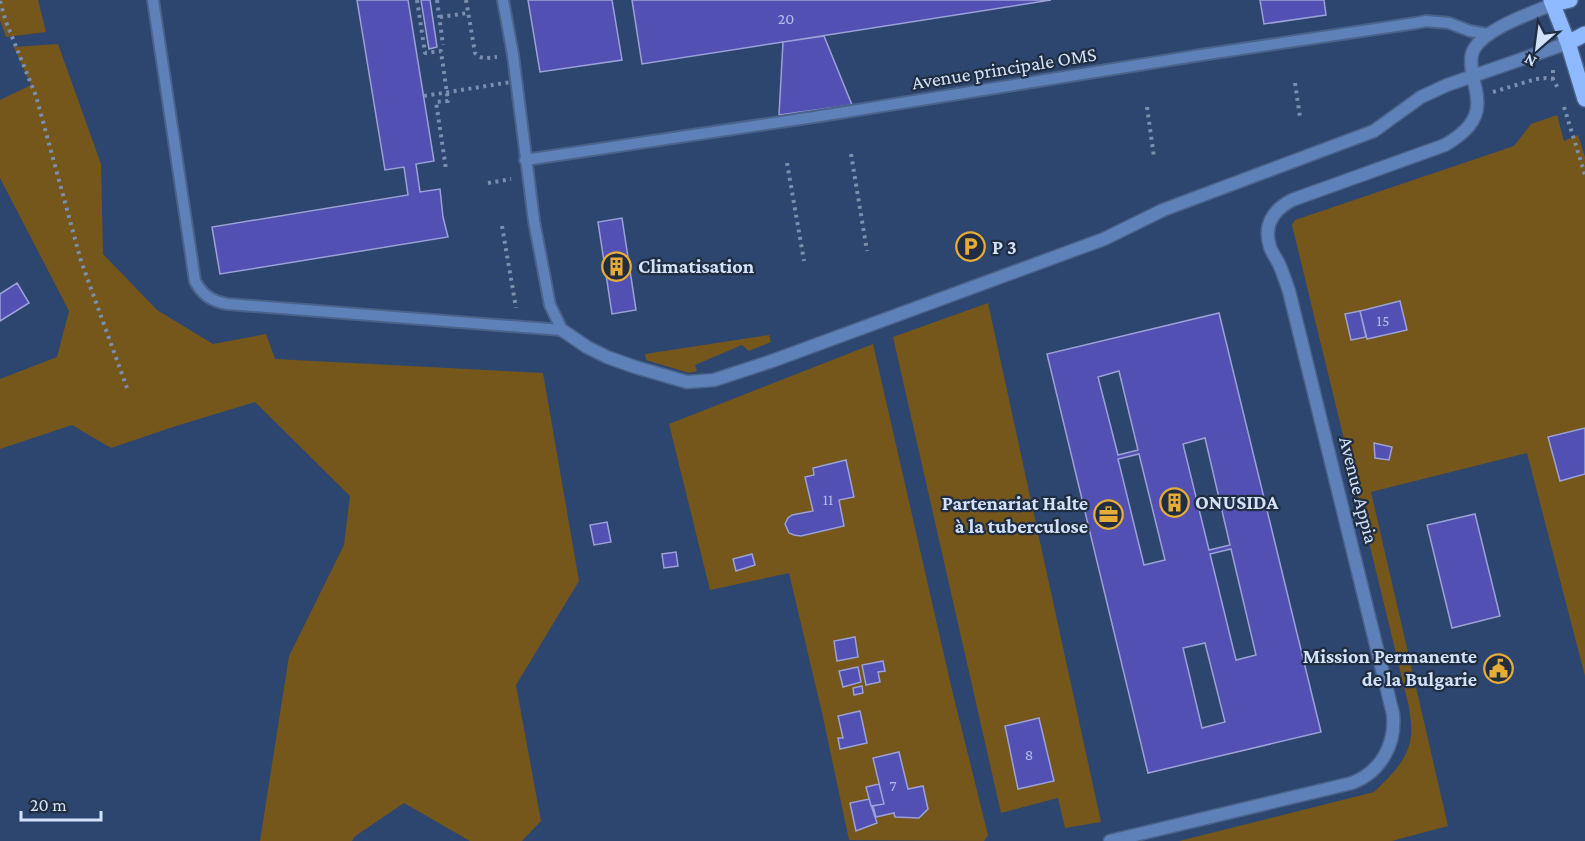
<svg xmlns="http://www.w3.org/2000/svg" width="1585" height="841" font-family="'Crimson Pro',serif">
<rect width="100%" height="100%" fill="#2d4670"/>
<!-- green -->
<path fill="#75561b" d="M 0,0 L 38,0 L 46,32 L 6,37 L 0,20 Z
M 58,44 L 101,164 L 103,254 L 157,310 L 213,344 L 266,334 L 275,359 L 543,373 L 579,581 L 516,685 L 541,821 L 522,841 L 470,841 L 404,803 L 354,837 L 352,841 L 260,841 L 289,656 L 344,545 L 350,496 L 255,402 L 176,426 L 111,448 L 72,425 L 0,449 L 0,379 L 57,357 L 69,311 L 0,178 L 0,100 L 31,85 L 14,47 Z
M 1557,115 L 1564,141 L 1578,135 L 1585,157 L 1585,676 L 1527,453 L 1371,492 L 1448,826 L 1392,841 L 1179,841 L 1374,792 C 1390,776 1409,760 1411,735 C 1412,726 1410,716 1409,707 L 1292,225 L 1295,220 L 1514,146 L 1531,124 Z
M 988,303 L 1101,822 L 1065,828 L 1058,798 L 1001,813 L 893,337 Z
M 769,335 L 771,342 L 749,351 L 742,345 L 695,365 L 697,371 L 689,373 L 646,360 L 645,354 Z
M 873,344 L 952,690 L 988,835 L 984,841 L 849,840 L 823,717 L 789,573 L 710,590 L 669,424 Z"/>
<!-- building -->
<path fill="#5250b3" stroke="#9ba1d6" stroke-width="1.5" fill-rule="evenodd" d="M 357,0 L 408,0 L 434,161 L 416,164 L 420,192 L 440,189 L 443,217 L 448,237 L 220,274 L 212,227 L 408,195 L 404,167 L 385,170 Z
M 421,0 L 430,0 L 437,47 L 429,49 Z
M 528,0 L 612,0 L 622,60 L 540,72 Z
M 632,0 L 1051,0 L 642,64 Z
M 1260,0 L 1324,0 L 1326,15 L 1264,24 Z
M 824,36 L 852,105 L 779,115 L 783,42 Z
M 622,218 L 636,310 L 612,314 L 598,222 Z
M 17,283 L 29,303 L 0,321 L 0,294 Z
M 1400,301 L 1407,330 L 1367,339 L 1360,311 Z
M 1360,311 L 1366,337 L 1351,340 L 1345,314 Z
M 1219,313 L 1321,732 L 1148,773 L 1047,354 ZM 1119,371 L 1138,450 L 1118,455 L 1098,377 ZM 1205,438 L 1230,545 L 1209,550 L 1183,444 ZM 1139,454 L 1165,560 L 1144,565 L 1118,459 ZM 1231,549 L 1256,655 L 1236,660 L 1210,554 ZM 1205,643 L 1225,722 L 1202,728 L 1183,648 Z
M 1585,428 L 1585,474 L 1560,481 L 1548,437 Z
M 1374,443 L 1392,447 L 1389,460 L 1375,458 Z
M 846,460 L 854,497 L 839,500 L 844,526 L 801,536 L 794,535 L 789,533 L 785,524 L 788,518 L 792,515 L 813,511 L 805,477 L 814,475 L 813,468 Z
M 1475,514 L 1500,616 L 1452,628 L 1427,525 Z
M 607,522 L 611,542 L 594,545 L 590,525 Z
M 676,552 L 678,566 L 664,568 L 662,554 Z
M 752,554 L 755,565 L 736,571 L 733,559 Z
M 855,637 L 858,657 L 837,661 L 834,641 Z
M 883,661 L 885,671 L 878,672 L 880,682 L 866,685 L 862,665 Z
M 858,667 L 861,682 L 843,687 L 839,671 Z
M 862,686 L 863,693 L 854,695 L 853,688 Z
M 860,711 L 867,743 L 840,749 L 838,738 L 843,738 L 838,716 Z
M 1039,718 L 1054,781 L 1018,789 L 1005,726 Z
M 899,752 L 908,789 L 923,786 L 928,809 L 919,818 L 895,817 L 894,813 L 876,817 L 873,806 L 884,804 L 873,758 Z
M 879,784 L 884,804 L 871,806 L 866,787 Z
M 869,799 L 877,823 L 856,831 L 850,803 Z"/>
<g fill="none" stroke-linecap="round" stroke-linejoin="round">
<defs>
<path id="service" d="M 153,0 L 195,281 C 202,295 213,302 228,304 L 562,330
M 503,0 L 513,55 L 534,221 L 550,305 L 562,330
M 525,160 L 814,117 L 1201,55 L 1416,23 L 1426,21 L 1449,23 L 1470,31 L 1487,34"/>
<path id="minor" d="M 562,330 L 587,347 L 607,357 L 635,367 L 687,382 L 714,380 L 772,361 L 1104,239 L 1163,210 L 1374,131 L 1421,97 L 1447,85 L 1568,43
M 1110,841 L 1352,783 C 1381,772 1396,744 1393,714 L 1289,291 C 1286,282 1283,273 1279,264 C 1276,258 1272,253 1270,247 C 1263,225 1273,210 1292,200 L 1445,145 C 1462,135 1480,121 1477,99 C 1477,90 1473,81 1472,72 C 1471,64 1470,56 1474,49 C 1486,28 1530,14 1553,4"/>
<path id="primary" d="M 1551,0 L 1568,43 L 1585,99
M 1553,4 L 1570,0
M 1568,43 L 1585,34"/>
</defs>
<!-- service casing -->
<use href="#service" stroke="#4b6289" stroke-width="14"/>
<!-- minor casing -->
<use href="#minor" stroke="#4b6289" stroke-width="15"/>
<!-- primary casing -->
<use href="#primary" stroke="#4b6289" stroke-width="18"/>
<!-- path -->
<path stroke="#7a8eb0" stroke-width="4" stroke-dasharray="3 4.5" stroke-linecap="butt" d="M 417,0 L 425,53 L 441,51 L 448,101 L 436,102 L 446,169
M 437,0 L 443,45
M 466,0 L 475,53 C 481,60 488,58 497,57
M 0,1 L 6,22 L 36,96 L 81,261 L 127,388
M 440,17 L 468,13
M 1553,70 L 1553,80 L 1558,88
M 1295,83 L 1300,117
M 1493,92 L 1536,79 L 1546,78 L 1556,79
M 1147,107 L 1154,157
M 1564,107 L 1585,175
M 851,154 L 867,251
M 787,163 L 804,261
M 488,183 L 511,179
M 502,226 L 516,308"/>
<!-- service -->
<use href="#service" stroke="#5e81ba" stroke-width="10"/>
<!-- minor -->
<use href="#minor" stroke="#5e81ba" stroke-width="12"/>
<!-- primary -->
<use href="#primary" stroke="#90baff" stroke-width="15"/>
<!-- path-bridge -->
<path stroke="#7a8eb0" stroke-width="4" stroke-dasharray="3 4.5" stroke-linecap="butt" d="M 424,96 L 511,82"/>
</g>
<!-- icons -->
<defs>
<symbol id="parking-ring" viewBox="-11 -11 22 22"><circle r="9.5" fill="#212d40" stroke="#e7ac37" stroke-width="1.5"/><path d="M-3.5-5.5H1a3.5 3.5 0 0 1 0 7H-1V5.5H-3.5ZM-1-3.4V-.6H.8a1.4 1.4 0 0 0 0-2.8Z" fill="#e7ac37"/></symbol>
<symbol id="building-ring" viewBox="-11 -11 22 22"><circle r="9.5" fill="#212d40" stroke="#e7ac37" stroke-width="1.5"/><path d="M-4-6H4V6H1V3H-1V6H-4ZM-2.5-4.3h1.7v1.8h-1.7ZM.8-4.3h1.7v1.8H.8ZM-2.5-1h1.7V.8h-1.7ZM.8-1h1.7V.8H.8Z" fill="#e7ac37"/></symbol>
<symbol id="office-ring" viewBox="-11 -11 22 22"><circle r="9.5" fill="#212d40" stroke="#e7ac37" stroke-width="1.5"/><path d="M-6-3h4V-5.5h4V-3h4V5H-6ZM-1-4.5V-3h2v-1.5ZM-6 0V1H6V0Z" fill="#e7ac37"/></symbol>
<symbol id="civic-ring" viewBox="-11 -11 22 22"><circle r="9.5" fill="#212d40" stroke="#e7ac37" stroke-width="1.5"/><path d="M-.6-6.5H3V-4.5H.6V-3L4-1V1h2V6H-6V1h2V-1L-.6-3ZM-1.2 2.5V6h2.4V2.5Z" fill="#e7ac37"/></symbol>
</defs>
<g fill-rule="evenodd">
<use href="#parking-ring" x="954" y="230" width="33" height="33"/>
<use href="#building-ring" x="600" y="250" width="33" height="33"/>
<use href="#building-ring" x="1158" y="486" width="33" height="33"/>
<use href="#office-ring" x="1092" y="498" width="33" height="33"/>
<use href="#civic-ring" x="1482" y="652" width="33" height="33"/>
</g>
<g text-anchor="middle" stroke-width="4.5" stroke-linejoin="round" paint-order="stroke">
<!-- number labels -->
<g font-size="16" fill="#b2bee9">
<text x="786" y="24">20</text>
<text x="1383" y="326">15</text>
<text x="828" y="505">11</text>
<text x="1029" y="760">8</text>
<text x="893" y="791">7</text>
</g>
<!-- street labels -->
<g font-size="20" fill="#d2e2fb" stroke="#212d40">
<text transform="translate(1004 68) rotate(-9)" y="7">Avenue principale OMS</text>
<text transform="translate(1359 490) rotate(76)" y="7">Avenue Appia</text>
</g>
<!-- poi labels -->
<g font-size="20" font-weight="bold" fill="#d2e2fb" stroke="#212d40" text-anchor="start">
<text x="992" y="254">P 3</text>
<text x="638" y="273">Climatisation</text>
<text x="1195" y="509">ONUSIDA</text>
<text x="1088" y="510" text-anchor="end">Partenariat Halte<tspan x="1088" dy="23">à la tuberculose</tspan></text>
<text x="1477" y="663" text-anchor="end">Mission Permanente<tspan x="1477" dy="23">de la Bulgarie</tspan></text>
</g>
</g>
<!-- north arrow -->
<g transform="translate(1537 48) rotate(208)" stroke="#212d40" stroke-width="4.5" paint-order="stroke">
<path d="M0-4.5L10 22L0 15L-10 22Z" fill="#d2e2fb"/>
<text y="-9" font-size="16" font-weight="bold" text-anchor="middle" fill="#d2e2fb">N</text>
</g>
<!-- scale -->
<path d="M21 811v9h80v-9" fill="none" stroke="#d2e2fb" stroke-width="3"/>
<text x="30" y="811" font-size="18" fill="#d2e2fb" stroke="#212d40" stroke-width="4.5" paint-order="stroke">20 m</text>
</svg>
